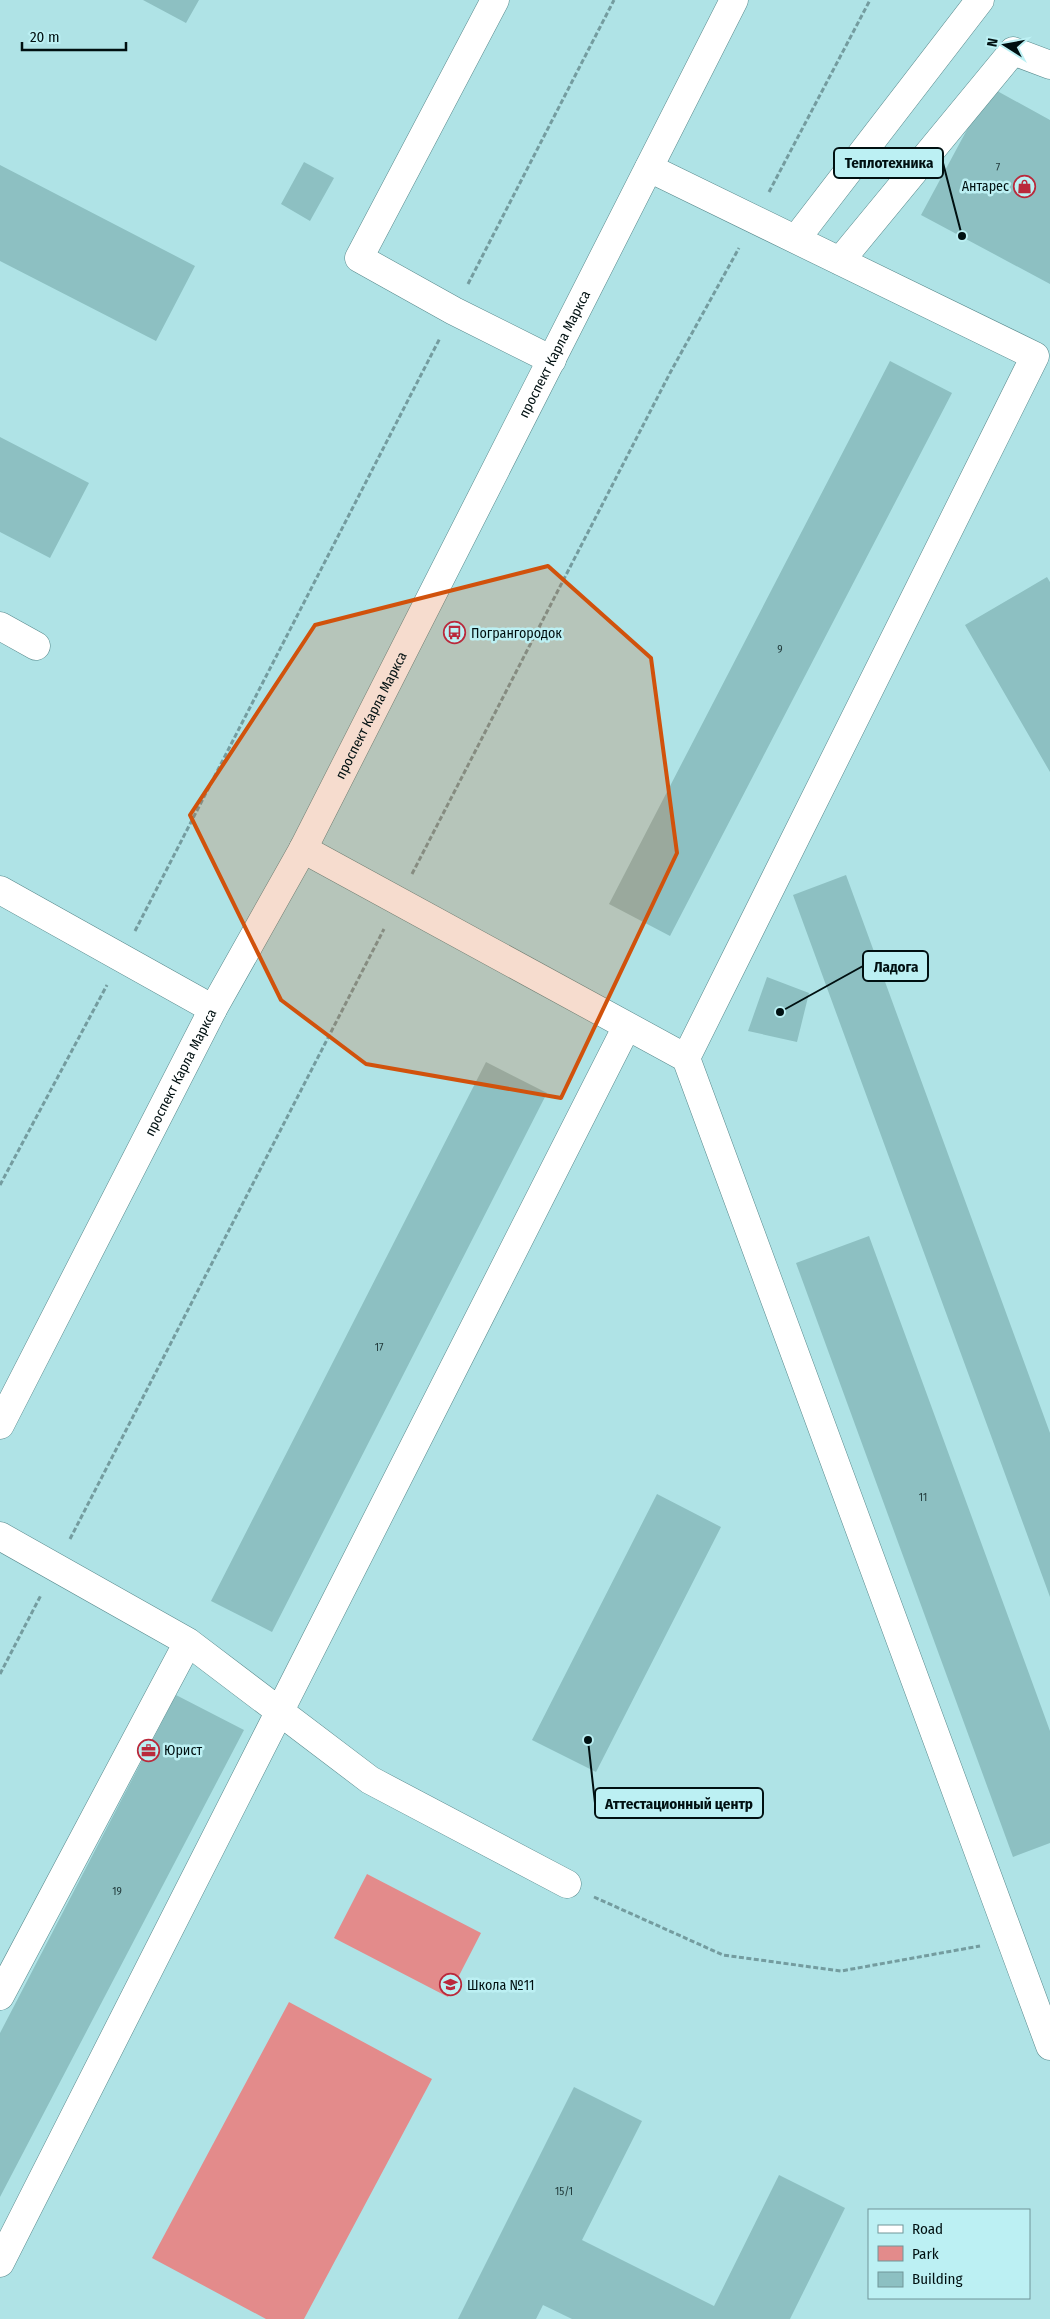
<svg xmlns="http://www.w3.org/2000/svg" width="1050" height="2319" font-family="'Fira Sans Condensed',sans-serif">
<rect width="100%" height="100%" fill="#afe3e6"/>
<!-- green -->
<path fill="#e38b8b" d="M 367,1874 L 481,1933 L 448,1997 L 334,1938 Z
M 289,2002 L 432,2079 L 304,2319 L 266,2319 L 152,2258 Z"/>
<!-- building -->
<path fill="#8dc0c2" d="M 143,0 L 199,0 L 186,23 Z
M 990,87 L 1050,120 L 1050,284 L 921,215 Z
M 304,162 L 334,178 L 310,221 L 281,204 Z
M 0,165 L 195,266 L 156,341 L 0,261 Z
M 890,361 L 952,393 L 670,936 L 609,904 Z
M 0,437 L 89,483 L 50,558 L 0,532 Z
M 1047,577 L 1050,582 L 1050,772 L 965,625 Z
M 846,875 L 1050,1433 L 1050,1597 L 793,895 Z
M 767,977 L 809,993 L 797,1042 L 748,1031 Z
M 486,1062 L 547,1093 L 272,1632 L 211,1601 Z
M 869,1236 L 1050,1731 L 1050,1843 L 1013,1857 L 796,1263 Z
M 657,1494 L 721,1527 L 596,1772 L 532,1740 Z
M 176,1695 L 244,1730 L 0,2197 L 0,2033 Z
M 574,2087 L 642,2121 L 582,2240 L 714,2306 L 779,2175 L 845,2208 L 790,2319 L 572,2319 L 543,2305 L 536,2319 L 458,2319 Z"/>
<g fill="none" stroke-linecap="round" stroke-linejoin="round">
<defs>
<path id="minor" d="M 495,0 L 359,258 L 454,311 L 552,360
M 649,168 L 1035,356 L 686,1058
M 796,239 L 980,0
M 840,261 L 1013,51 L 1050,65
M 0,626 L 36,646
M 303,849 L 686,1058 L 1050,2046
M 0,890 L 213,1009
M 0,1536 L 188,1642 L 370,1780 L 567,1884
M 0,1996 L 188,1642
M 0,2263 L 627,1026"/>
<g id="major">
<path id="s1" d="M 0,1425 L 213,1009 L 303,849 L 734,0"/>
</g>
</defs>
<!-- minor casing -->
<use href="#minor" stroke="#58898c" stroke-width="29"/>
<!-- major casing -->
<use href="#major" stroke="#58898c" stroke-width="29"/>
<!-- path -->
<path stroke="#749c9f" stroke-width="3" stroke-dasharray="5 2.5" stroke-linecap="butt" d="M 769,192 L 870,0
M 468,284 L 614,0
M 412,874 L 670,373 L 739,248
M 135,931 L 440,338
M 0,1185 L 107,985
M 70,1539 L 384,929
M 0,1674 L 41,1595
M 594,1897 L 723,1955 L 841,1971 L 980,1946"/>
<!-- minor -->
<use href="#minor" stroke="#fff" stroke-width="28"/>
<!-- major -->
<use href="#major" stroke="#fff" stroke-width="28"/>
</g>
<!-- marked area -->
<path fill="#d1520c" fill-opacity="0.2" stroke="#d1520c" stroke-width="4" stroke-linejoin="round" d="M 548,566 L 651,658 L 677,853 L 561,1098 L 366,1064 L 281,1000 L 190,815 L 315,625 Z"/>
<!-- icons -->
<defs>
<symbol id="shop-ring" viewBox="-11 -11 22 22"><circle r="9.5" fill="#bcf0f3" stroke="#ba293b" stroke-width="1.5"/><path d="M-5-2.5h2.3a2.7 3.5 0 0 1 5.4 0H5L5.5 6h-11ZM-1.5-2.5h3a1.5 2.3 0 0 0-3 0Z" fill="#ba293b"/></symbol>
<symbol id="bus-ring" viewBox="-11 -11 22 22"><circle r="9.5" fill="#bcf0f3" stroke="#ba293b" stroke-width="1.5"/><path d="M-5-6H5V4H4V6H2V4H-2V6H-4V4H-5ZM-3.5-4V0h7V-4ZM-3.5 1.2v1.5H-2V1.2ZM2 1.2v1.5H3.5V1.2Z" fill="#ba293b"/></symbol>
<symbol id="office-ring" viewBox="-11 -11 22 22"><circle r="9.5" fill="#bcf0f3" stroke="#ba293b" stroke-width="1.5"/><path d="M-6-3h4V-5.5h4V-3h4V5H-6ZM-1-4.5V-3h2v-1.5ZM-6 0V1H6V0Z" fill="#ba293b"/></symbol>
<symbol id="school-ring" viewBox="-11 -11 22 22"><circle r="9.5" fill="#bcf0f3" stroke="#ba293b" stroke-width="1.5"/><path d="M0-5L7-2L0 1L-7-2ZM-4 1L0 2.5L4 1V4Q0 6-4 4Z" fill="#ba293b"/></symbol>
</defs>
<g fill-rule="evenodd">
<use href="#shop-ring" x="1012" y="174" width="25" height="25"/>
<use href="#bus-ring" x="442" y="620" width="25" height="25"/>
<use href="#office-ring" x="136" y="1738" width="25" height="25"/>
<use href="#school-ring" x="438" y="1972" width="25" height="25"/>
</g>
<g text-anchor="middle" stroke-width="5" stroke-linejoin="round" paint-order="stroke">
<!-- number labels -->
<g font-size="11" fill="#233c3d">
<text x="998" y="171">7</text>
<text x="780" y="653">9</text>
<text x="379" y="1351">17</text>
<text x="923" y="1501">11</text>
<text x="117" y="1895">19</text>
<text x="564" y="2195">15/1</text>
</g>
<!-- poi labels -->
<g font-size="14" fill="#001011" stroke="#bcf0f3" text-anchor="start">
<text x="1009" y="191" text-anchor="end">Антарес</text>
<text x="471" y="638">Погрангородок</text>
<text x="164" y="1755">Юрист</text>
<text x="467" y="1990">Школа №11</text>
</g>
<!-- street labels -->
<g font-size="14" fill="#001011" stroke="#bcf0f3">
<text dy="5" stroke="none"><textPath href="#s1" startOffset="1206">проспект Карла Маркса</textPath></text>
<text dy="5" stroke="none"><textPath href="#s1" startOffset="801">проспект Карла Маркса</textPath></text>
<text dy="5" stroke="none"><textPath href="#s1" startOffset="396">проспект Карла Маркса</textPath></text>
</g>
</g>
<!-- callouts -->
<path fill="none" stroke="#001011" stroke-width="2" d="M962 236L943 163M780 1012L863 966M588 1740L595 1803"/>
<g fill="#001011" stroke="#bcf0f3" stroke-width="2">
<circle cx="962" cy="236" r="5"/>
<circle cx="780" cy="1012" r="5"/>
<circle cx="588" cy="1740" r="5"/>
</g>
<g fill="#bcf0f3" stroke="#001011" stroke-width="2">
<rect x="834" y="148" width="109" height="30" rx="5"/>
<rect x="863" y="951" width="65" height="30" rx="5"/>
<rect x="595" y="1788" width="168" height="30" rx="5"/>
</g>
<g font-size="15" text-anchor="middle" font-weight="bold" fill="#001011">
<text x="889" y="168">Теплотехника</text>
<text x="896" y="972">Ладога</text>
<text x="679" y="1809">Аттестационный центр</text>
</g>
<!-- legend -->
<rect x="868" y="2209" width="162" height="90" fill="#bcf0f3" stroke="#719699"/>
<rect x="878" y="2225" width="25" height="8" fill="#ffffff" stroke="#719699"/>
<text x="912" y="2234" font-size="15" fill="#001011">Road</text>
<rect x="878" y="2246" width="25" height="15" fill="#e38b8b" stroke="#719699"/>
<text x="912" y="2259" font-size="15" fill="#001011">Park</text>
<rect x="878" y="2272" width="25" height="15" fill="#8dc0c2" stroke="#719699"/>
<text x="912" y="2284" font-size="15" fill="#001011">Building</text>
<!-- north arrow -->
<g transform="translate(1005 45) rotate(281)" stroke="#bcf0f3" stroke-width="4" paint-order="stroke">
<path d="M0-4L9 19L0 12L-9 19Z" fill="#001011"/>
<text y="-8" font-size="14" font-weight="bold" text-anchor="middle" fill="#001011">N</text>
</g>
<!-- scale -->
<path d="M22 42v8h104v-8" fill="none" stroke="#001011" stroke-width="2.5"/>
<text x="30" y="42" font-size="15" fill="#001011" stroke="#bcf0f3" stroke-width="4" paint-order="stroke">20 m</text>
</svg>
